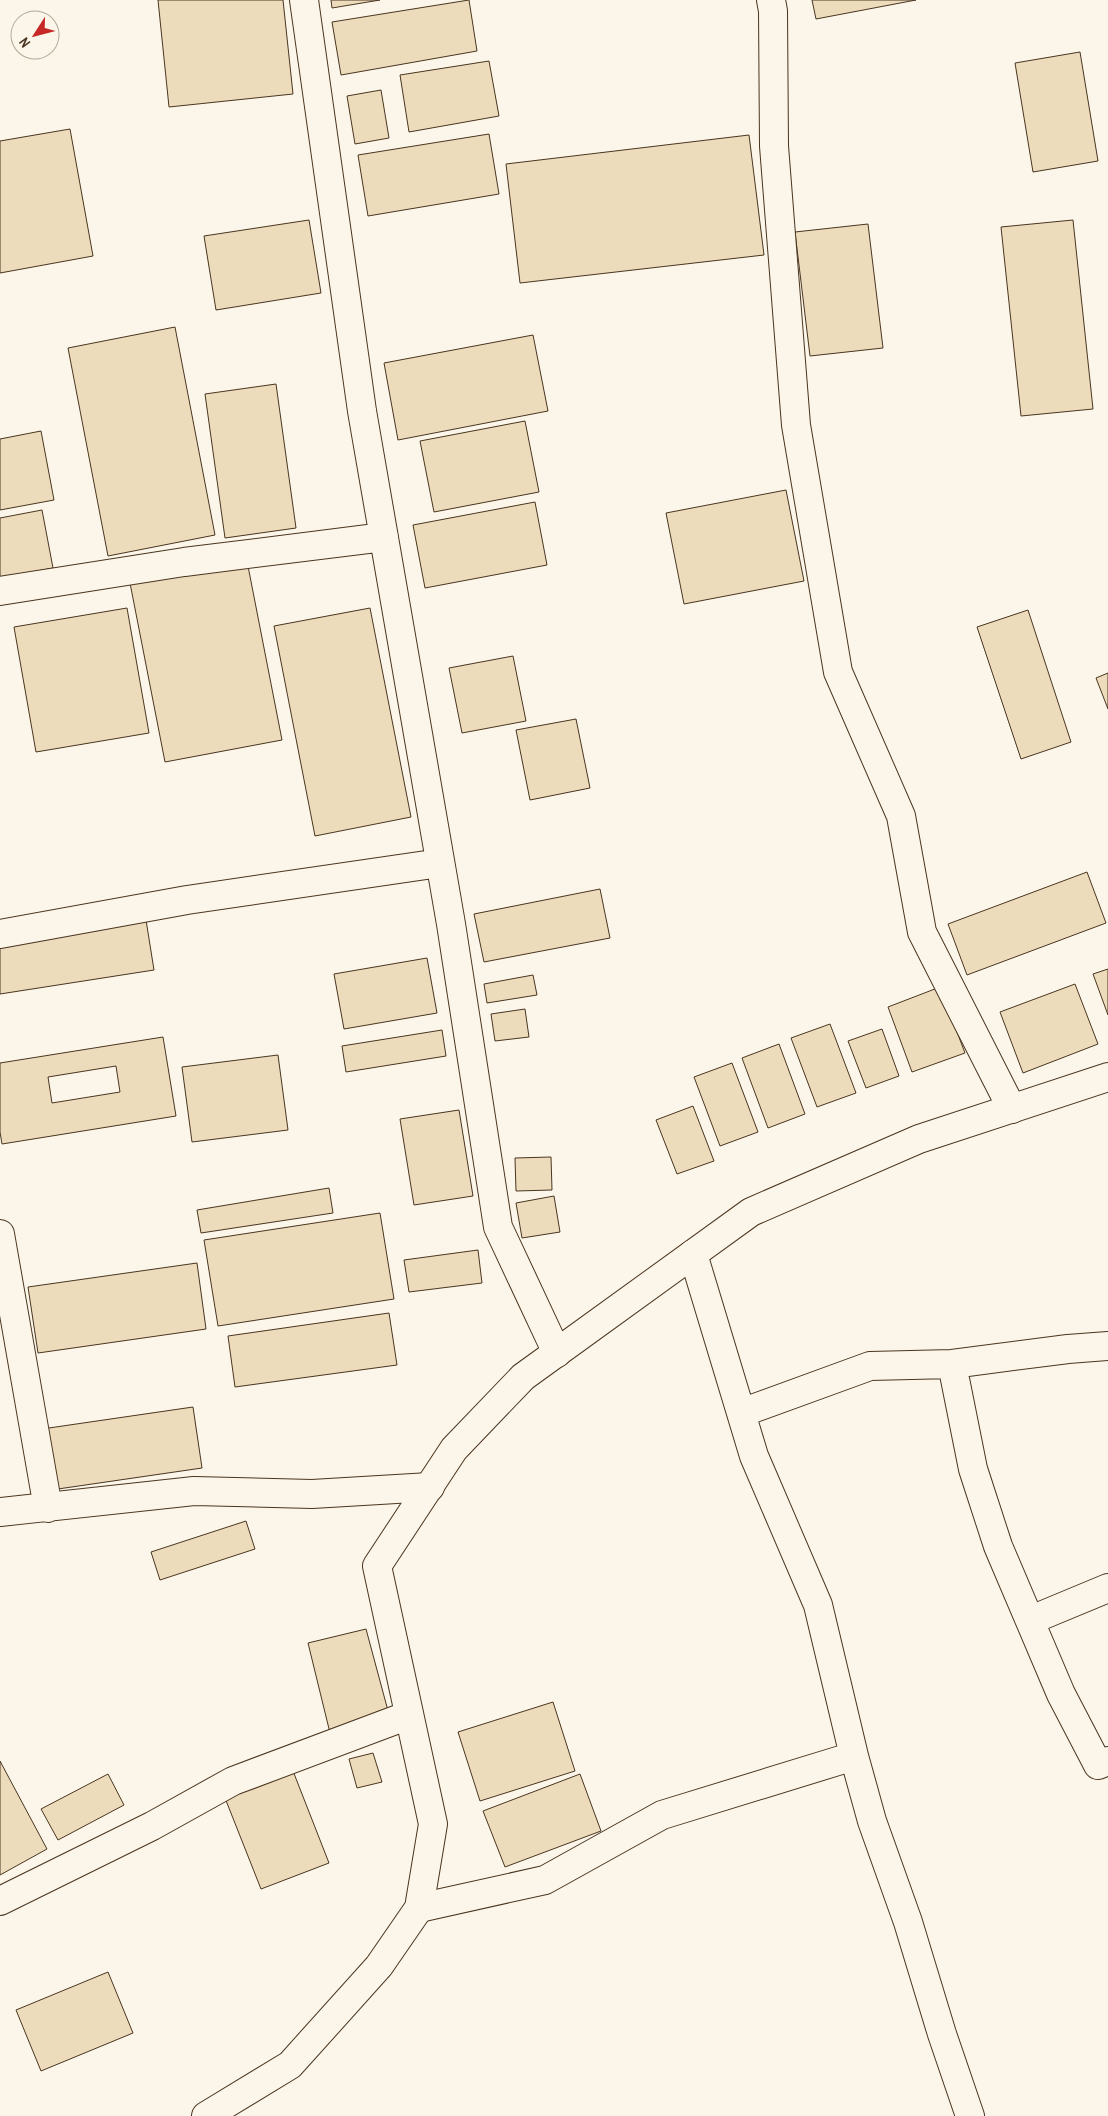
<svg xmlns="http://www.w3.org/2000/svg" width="1108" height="2116" font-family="'Archivo Narrow',sans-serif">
<rect width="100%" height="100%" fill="#fbf6e9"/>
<!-- building -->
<path fill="#ecdcbc" stroke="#4a3520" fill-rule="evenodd" d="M 158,0 L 283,0 L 293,94 L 169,107 Z
M 331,0 L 380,0 L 332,8 Z
M 469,0 L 477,51 L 341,75 L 332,22 Z
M 812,0 L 916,0 L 816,19 Z
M 1080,52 L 1098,161 L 1033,172 L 1015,63 Z
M 489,61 L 499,116 L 409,132 L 400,75 Z
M 381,90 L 389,138 L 355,144 L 347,96 Z
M 70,129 L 93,256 L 0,273 L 0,141 Z
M 489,134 L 499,194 L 368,216 L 358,155 Z
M 749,135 L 764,255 L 520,283 L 506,164 Z
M 309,220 L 321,293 L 216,310 L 204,236 Z
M 1073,220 L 1093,409 L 1021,416 L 1001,227 Z
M 868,224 L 883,348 L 810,356 L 795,232 Z
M 175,327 L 215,535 L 108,556 L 68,348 Z
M 533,335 L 548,411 L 398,440 L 384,363 Z
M 276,384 L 296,528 L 225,538 L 205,394 Z
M 525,421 L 539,492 L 434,512 L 420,441 Z
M 41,431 L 54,500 L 0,510 L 0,439 Z
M 786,490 L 804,581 L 684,604 L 666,513 Z
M 535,502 L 547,565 L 425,588 L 413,525 Z
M 42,510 L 53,568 L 0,578 L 0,518 Z
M 247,561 L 282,740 L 165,762 L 130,583 Z
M 127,608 L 149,733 L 36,752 L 14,627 Z
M 370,608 L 411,817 L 315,836 L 274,626 Z
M 1028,610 L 1071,742 L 1021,759 L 977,627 Z
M 513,656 L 526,721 L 462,733 L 449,668 Z
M 1108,673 L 1108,709 L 1096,678 Z
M 576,719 L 590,788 L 530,800 L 516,730 Z
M 1087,872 L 1106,923 L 967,975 L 948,924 Z
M 600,889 L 610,938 L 484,962 L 474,914 Z
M 146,920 L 154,970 L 0,994 L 0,942 Z
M 427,958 L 437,1013 L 344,1029 L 334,974 Z
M 1108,969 L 1108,1015 L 1093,974 Z
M 533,975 L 537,995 L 487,1003 L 484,984 Z
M 1075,984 L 1098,1044 L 1023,1073 L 1000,1012 Z
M 940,987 L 965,1053 L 912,1072 L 888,1007 Z
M 525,1009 L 529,1037 L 495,1041 L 491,1014 Z
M 830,1024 L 856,1093 L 817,1107 L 791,1038 Z
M 882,1029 L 899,1076 L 866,1088 L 848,1041 Z
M 442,1030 L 446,1056 L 346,1072 L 342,1046 Z
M 163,1037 L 176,1116 L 2,1144 L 0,1132 L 0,1063 ZM 116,1066 L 120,1092 L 52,1103 L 48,1077 Z
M 779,1044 L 805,1114 L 768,1128 L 742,1058 Z
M 278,1055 L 288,1130 L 192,1142 L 182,1067 Z
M 732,1063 L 758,1132 L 720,1146 L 694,1077 Z
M 693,1106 L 714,1161 L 677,1174 L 656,1120 Z
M 459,1110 L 473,1196 L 414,1205 L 400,1119 Z
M 551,1157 L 552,1190 L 516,1191 L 515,1158 Z
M 329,1188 L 333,1213 L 201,1233 L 197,1210 Z
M 554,1196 L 560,1232 L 522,1238 L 516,1203 Z
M 380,1213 L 394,1299 L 218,1326 L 204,1240 Z
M 478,1250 L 482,1283 L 409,1292 L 404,1260 Z
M 197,1263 L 206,1329 L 38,1353 L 28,1287 Z
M 389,1313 L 397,1365 L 235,1387 L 228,1336 Z
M 193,1407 L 202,1468 L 51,1490 L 42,1429 Z
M 246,1521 L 255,1549 L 160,1580 L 151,1552 Z
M 366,1629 L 391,1722 L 331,1737 L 308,1643 Z
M 553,1702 L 575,1771 L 480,1801 L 458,1732 Z
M 373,1753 L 382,1782 L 357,1788 L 349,1759 Z
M 0,1761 L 47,1849 L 0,1875 Z
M 293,1771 L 329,1863 L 261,1889 L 225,1798 Z
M 108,1774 L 124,1805 L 58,1840 L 41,1809 Z
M 580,1774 L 601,1831 L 505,1867 L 483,1811 Z
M 108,1972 L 133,2033 L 41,2071 L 16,2010 Z"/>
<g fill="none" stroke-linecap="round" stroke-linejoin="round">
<defs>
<path id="minor" d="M 304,0 L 362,411 L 451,924 L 498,1227 L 557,1353
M 771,0 L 773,11 L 774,146 L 796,425 L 838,672 L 901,816 L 922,932 L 1012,1109
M 0,591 L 184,562 L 384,537
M 0,934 L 187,900 L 440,863
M 0,1234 L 48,1508
M 1108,1346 L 1068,1349 L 952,1364 L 973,1469 L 998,1546 L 1061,1694 L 1098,1765 L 1108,1761
M 741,1413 L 870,1366 L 952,1364
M 0,1512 L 194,1491 L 312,1494 L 430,1487
M 1031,1620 L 1108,1588
M 854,1756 L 872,1821 L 908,1922 L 942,2034 L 970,2116
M 0,1901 L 152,1826 L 233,1781 L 409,1715
M 419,1908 L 545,1880 L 662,1815 L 854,1756 L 818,1605 L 754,1456 L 693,1254"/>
<path id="tertiary" d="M 206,2116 L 290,2065 L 379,1966 L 419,1908 L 433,1824 L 377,1566 L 454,1449 L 523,1377 L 751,1212 L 919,1139 L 1108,1077"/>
</defs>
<!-- minor casing -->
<use href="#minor" stroke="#4a3520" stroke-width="30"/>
<!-- tertiary casing -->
<use href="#tertiary" stroke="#4a3520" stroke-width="30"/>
<!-- minor -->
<use href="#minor" stroke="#fbf6e9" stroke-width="28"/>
<!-- tertiary -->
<use href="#tertiary" stroke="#fbf6e9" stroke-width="28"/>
</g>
<!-- north arrow -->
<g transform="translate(35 35) rotate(234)"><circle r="24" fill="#fbf6e9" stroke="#b4a999"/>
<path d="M0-4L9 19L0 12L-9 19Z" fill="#c62828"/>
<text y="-8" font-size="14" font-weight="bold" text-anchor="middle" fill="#4a3520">N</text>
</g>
</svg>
